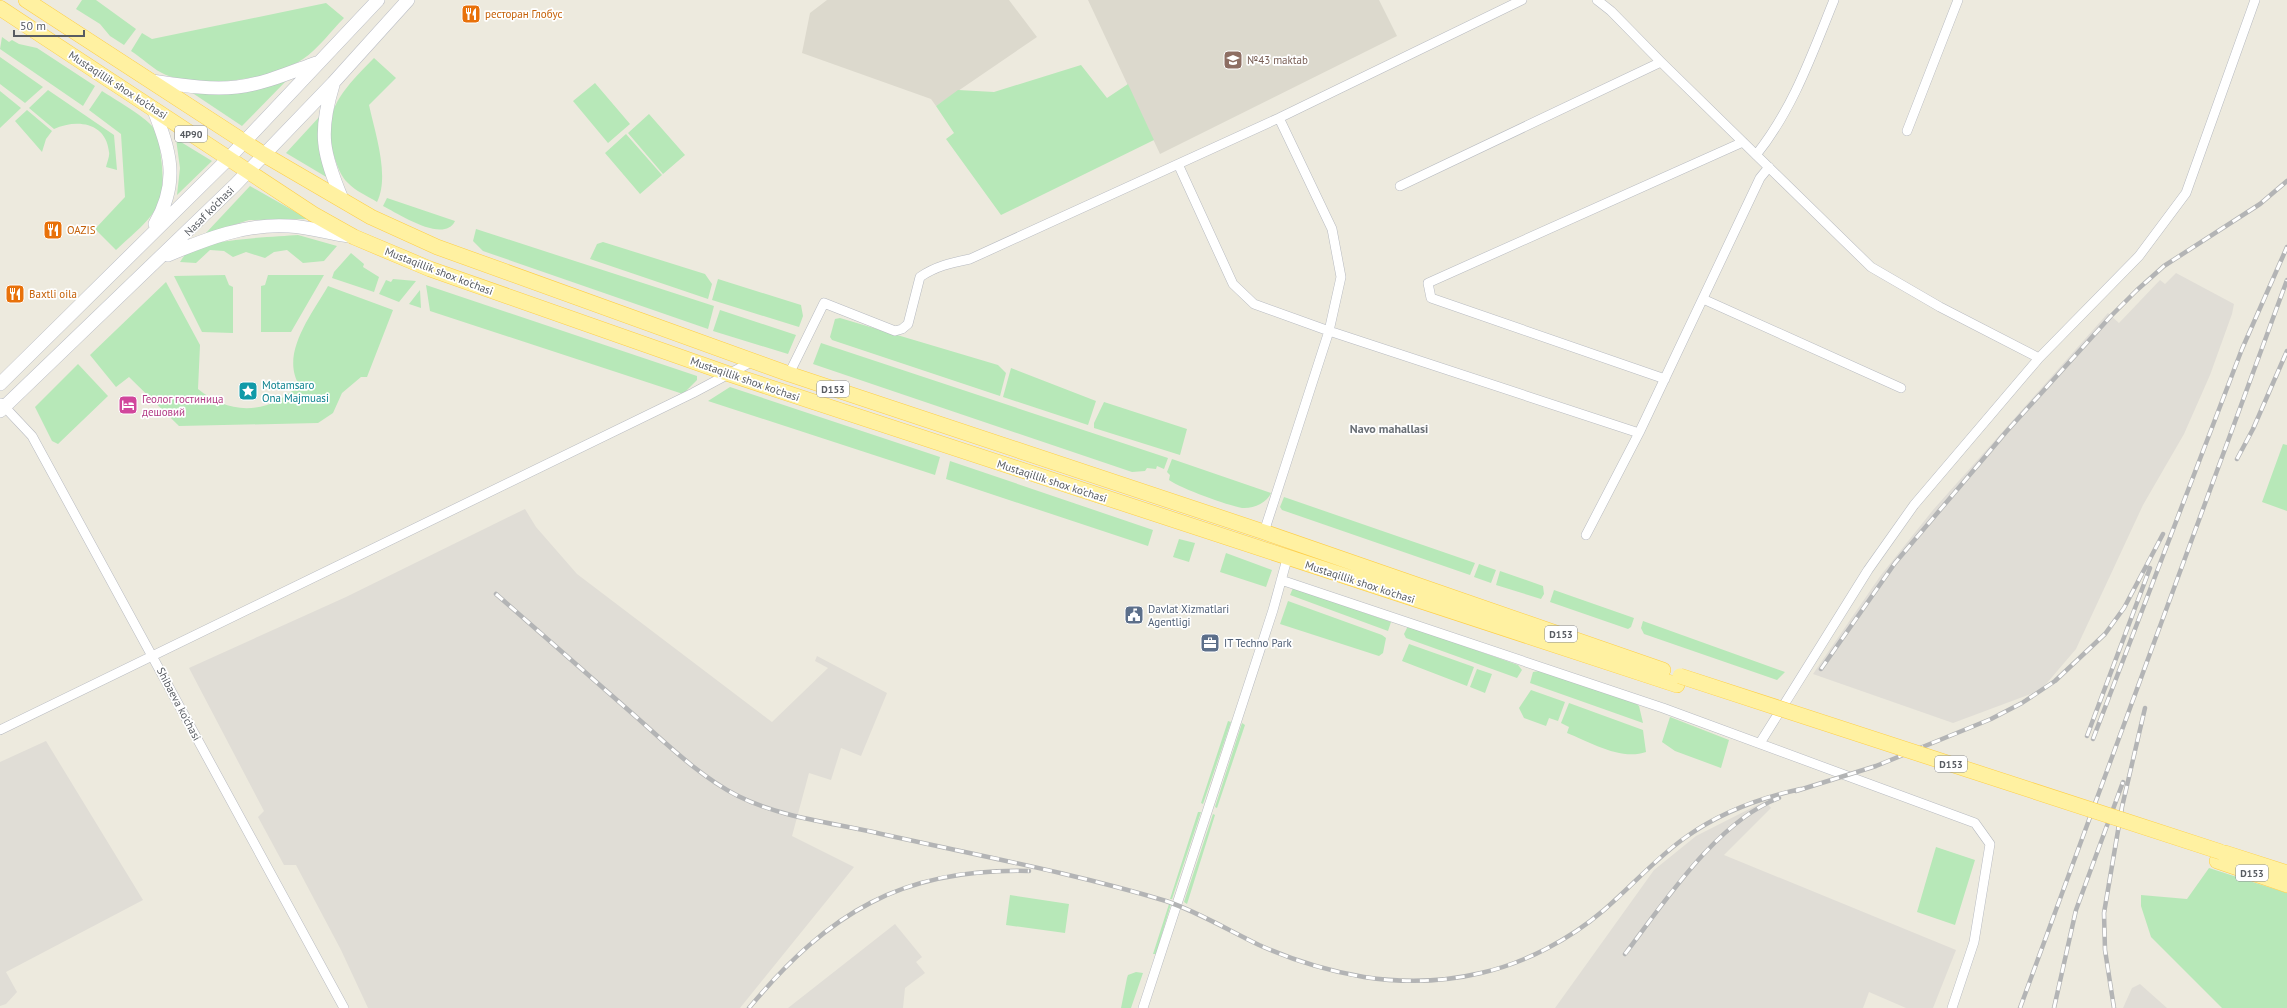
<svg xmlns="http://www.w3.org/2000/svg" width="2287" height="1008" font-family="'PT Sans',sans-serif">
<rect width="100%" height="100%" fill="#edeade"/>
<!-- industrial -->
<path fill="#e0ddd6" d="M 2176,273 L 2234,304 L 2232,314 L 2210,375 L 2184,434 L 2143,505 L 2076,649 L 2041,690 L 1953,723 L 1813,674 L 1881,575 L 1933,510 L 2108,313 L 2119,323 L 2160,280 L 2165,284 Z
M 525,509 L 536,527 L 577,574 L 772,722 L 828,668 L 815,661 L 817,656 L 887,693 L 861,756 L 841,748 L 831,780 L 809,773 L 792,836 L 854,867 L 740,1008 L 368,1008 L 341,950 L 296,865 L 284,865 L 258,817 L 264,811 L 189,668 L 346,597 Z
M 46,741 L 143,900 L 6,972 L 17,992 L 6,1004 L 0,1006 L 0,762 Z
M 1765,801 L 1771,808 L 1724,855 L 1956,950 L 1933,1008 L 1906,1008 L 1869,992 L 1863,1008 L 1555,1008 L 1654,870 L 1696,836 Z
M 895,924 L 922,957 L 916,962 L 925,973 L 905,988 L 903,1008 L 788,1008 Z
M 2140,984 L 2167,1008 L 2123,1008 L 2132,988 Z"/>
<!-- education -->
<path fill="#dcd9cd" d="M 827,0 L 1009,0 L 1037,37 L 936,106 L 931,99 L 802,53 L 810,13 Z
M 1088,0 L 1379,0 L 1397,36 L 1160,154 Z"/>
<!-- green -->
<path fill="#b7e8b8" d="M 82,0 L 96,0 L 136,29 L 124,45 L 110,36 L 100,24 L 76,9 Z
M 326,3 L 344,18 C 331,31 318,49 303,59 C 272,80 201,89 166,75 C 154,70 142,58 131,51 L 142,33 L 152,39 Z
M 2,37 L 9,42 L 12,40 L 19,44 L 37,48 L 95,86 L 83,106 L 0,49 Z
M 0,57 L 43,87 L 25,103 L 0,84 Z
M 374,58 L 396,78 L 369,105 C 375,133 390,176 377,202 C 368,196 355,191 348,183 C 341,177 337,165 334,156 C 318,112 346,87 374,58 Z
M 1081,65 L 1107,98 L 1128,84 L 1154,140 L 1001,215 L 946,139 L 954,133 L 936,106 L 958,90 L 994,92 Z
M 287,80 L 242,126 L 188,90 C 231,95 247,94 287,80 Z
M 595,83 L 630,124 L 608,143 L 573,101 Z
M 48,90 L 114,135 L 117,170 L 106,167 C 107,162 110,156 109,152 C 106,121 75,119 54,129 L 29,108 Z
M 0,91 L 21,108 L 0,128 Z
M 102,91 C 113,98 145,117 152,126 C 159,134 160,147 161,158 C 168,210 151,217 116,250 L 95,229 L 125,197 L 121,134 L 89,110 Z
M 27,110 L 52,131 L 46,139 L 42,152 L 15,121 Z
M 649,114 L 685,155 L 663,174 L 628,133 Z
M 321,115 C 315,144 318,151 328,178 L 286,153 Z
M 626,134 L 662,175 L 640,194 L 605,153 Z
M 176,139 L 212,161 L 177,195 L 180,168 Z
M 250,186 L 308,219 L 249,220 L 205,234 Z
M 387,198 L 455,221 C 444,244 399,214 383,206 Z
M 476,229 L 714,306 L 708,329 L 483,251 L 473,241 Z
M 298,235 L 337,246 L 324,261 L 303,263 L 287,250 L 274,252 L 265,258 L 246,252 L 233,257 L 224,251 L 210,250 L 196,263 L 180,262 C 182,259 185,254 188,252 C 207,239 273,237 298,235 Z
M 603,242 L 705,274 L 712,284 L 708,299 L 590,259 L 597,244 Z
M 351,253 L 364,264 L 363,267 L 379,277 L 374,292 L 332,278 L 334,272 Z
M 225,275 L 229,285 L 233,287 L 233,333 L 202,332 L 174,276 Z
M 268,275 L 324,275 L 291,332 L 261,332 L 261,286 L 265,285 Z
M 393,279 L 416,281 L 399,302 L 379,294 L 386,280 L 391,282 Z
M 718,279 L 801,305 L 803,316 L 799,327 L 712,300 Z
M 166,282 L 200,345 L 198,389 C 218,405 241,413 267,405 C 278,402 290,392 300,386 C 279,355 312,314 328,286 L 393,310 L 367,377 L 361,377 L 342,393 L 333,413 L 318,423 L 179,426 L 129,377 L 116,387 L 90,355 Z
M 426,285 L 697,376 L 697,380 L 683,394 L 430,311 Z
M 420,290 L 421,308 L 409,304 Z
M 720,310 L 796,335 L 788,354 L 713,331 Z
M 840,318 L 998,365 L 1006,373 L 1000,396 L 832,340 L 830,337 L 835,319 Z
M 821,343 L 1168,458 L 1164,469 L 1157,466 L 1156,469 L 1147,468 L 1145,471 L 1132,472 L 813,364 Z
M 78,364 L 108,396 L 58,444 L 52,441 L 35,407 Z
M 1011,368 L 1096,401 L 1088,425 L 1003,397 Z
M 730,387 L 940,457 L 935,475 L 708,401 Z
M 1104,402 L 1187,429 L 1180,455 L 1094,428 L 1094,423 Z
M 2283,444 L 2287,445 L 2287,511 L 2262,502 Z
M 1172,459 L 1271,493 C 1267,503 1253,509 1242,508 C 1227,505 1182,489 1169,480 L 1170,475 L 1167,472 Z
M 950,461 L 1153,530 L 1148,546 L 946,479 Z
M 1284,497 L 1475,563 L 1470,575 L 1282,510 L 1280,507 Z
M 1179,539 L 1195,543 L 1189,562 L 1173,557 Z
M 1226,553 L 1272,570 L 1266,587 L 1220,572 Z
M 1479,564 L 1496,570 L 1491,583 L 1474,577 Z
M 1500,571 L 1543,586 L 1544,594 L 1541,599 L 1496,585 Z
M 1293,588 L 1391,622 L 1388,631 L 1290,595 Z
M 1554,590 L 1634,618 L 1631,627 L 1628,629 L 1550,602 Z
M 1288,601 L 1382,635 L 1386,638 L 1383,653 L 1379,656 L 1280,624 Z
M 1643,621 L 1785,672 L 1777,680 L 1644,634 L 1641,628 Z
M 1408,626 L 1518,665 L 1522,670 L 1517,678 L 1406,638 L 1404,634 Z
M 1409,644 L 1474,667 L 1467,686 L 1402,661 Z
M 1477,669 L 1492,674 L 1485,693 L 1470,687 Z
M 1539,671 L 1631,700 L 1639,706 L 1643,723 L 1530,683 L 1533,672 Z
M 1531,690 L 1565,702 L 1558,721 L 1549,718 L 1546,726 L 1524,718 L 1519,708 Z
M 1569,703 L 1643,730 L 1646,752 C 1621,761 1590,742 1567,733 L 1569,727 L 1561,723 Z
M 1670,717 L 1729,740 L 1721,768 L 1675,751 L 1662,742 Z
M 1228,721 L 1231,722 L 1203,804 L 1201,803 Z
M 1242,723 L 1245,725 L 1217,808 L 1215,807 Z
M 1198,812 L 1201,812 L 1172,899 L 1170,899 Z
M 1213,814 L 1215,815 L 1187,904 L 1184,902 Z
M 1936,847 L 1975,860 L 1955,925 L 1917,912 Z
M 2209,868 L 2287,893 L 2287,1008 L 2222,1008 L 2151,937 L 2141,906 L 2141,895 L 2187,899 Z
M 1010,895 L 1069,904 L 1065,933 L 1006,925 Z
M 1169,904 L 1171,904 L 1156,954 L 1153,954 Z
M 1136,972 L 1143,973 L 1131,1008 L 1121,1008 L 1127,978 L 1128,975 Z"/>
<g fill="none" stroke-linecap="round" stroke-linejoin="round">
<defs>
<path id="street" d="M 1597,0 L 1611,11 L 1661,62 L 1871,267 L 1940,307 L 2039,358
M 1907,131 L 1958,0
M 1756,155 C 1793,109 1812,54 1834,0
M 1178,164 L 1233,284 L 1254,304 L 1329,331 L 1639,433
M 1400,186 L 1661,62
M 1703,299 L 1901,388
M 789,374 L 824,303 L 895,331 L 902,329 L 908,324 L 920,277 C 936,266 951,263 970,259 L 1279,118 L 1522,0
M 1665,379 L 1431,298 L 1428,283 L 1743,142
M 1,403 L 32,436 L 344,1008
M 1264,532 L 1329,331 L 1341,277 L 1332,229 L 1279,118
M 1586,535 L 1639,433 L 1760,178 L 1769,167
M 1281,580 L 1663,708 L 1975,823 L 1990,844 L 1974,942 L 1952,1008
M 0,730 L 693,393 L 753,361
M 1760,743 L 1868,570 L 1914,505 L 2039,358 L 2139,256 L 2186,193 L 2255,0
M 1143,1008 L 1273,610 L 1287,559"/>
<path id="secondary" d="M 152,81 C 180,85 209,90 237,87 C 264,84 291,72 316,63
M 333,85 C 318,134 323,153 342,199
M 153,108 C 170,151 180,181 155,224
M 168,255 C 206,239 247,223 289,226 C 309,227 329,233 349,236
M 0,384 L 228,159 L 378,0
M 0,411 L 235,185 L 333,83 L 408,0"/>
<path id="primary" d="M 26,0 L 263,154 L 371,217 L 437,247 L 789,374 L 1264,532 L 1663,670
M 0,8 L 313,214 L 354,237 L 430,269 L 729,374 L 1677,685
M 2225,853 L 2287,873
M 2217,861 L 2287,885"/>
</defs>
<!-- street casing -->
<use href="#street" stroke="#b7bac0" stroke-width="10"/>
<!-- secondary casing -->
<use href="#secondary" stroke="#babdc5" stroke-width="14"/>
<!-- primary casing -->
<use href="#primary" stroke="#ffce45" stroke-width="16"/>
<!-- street -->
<use href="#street" stroke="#fff" stroke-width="9"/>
<!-- secondary -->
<use href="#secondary" stroke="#fff" stroke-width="13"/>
<!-- primary -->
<use href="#primary" stroke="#fff1a1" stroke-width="15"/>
<defs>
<path id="rail" d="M 2237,459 L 2253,429 L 2287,351
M 496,594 C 542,634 588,675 634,715 C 667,744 699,776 738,796 C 780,817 827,822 873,832 C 970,854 1070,872 1166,901 C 1198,912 1228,930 1259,945 C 1292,960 1328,971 1364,977 C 1403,983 1443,982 1481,973 C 1525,963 1569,940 1604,910 C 1632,886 1656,858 1686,837 C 1721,812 1759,798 1801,789
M 1821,669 L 1895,563 L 2006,432 L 2111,316 L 2137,290 L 2164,266 L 2260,204 L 2287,181
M 2087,736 L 2150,568
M 2093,739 L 2242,349 L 2287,247
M 1796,791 L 1876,766 L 1991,719 L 2022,703 L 2055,681 L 2105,634 L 2124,608 L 2163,534
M 1625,954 C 1664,903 1717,821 1779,798
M 749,1008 C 829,912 902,868 1029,871
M 2020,1008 L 2287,280
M 2054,1008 L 2076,910 L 2123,782
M 2114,1008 L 2105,950 L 2104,913 L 2122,807 L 2145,708"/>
</defs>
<!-- rail casing -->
<use href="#rail" stroke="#b3b4b5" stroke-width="4.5"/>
<!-- rail -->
<use href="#rail" stroke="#fff" stroke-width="3" stroke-dasharray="9" stroke-linecap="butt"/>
<defs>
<path id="primary-bridge" d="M 1680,676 L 2221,852"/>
</defs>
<!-- primary-bridge casing -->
<use href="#primary-bridge" stroke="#ffce45" stroke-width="16" stroke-linecap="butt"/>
<!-- primary-bridge -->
<use href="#primary-bridge" stroke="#fff1a1" stroke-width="15"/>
</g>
<!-- icons -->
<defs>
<symbol id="restaurant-square" viewBox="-11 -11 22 22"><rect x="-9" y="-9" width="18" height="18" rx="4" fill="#e8710a" stroke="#fff"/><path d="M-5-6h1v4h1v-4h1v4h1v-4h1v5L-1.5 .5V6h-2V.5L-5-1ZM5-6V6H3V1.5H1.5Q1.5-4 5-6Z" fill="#fff"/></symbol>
<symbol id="school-square" viewBox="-11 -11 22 22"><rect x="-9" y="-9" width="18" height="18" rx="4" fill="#8d6e63" stroke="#fff"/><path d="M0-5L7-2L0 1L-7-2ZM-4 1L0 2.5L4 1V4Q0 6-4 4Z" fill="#fff"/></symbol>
<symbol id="sight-square" viewBox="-11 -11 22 22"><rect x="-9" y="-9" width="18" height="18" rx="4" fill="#0f9aa8" stroke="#fff"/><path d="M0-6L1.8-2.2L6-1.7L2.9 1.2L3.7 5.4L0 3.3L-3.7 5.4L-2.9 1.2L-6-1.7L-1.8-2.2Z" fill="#fff"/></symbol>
<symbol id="hotel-square" viewBox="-11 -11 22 22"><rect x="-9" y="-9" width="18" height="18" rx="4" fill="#d1479c" stroke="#fff"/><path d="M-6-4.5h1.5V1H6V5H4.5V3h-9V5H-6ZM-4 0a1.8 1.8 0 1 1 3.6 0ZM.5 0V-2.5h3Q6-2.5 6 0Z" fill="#fff"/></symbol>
<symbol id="civic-square" viewBox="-11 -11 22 22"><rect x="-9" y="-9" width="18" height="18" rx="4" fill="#5c6f8a" stroke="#fff"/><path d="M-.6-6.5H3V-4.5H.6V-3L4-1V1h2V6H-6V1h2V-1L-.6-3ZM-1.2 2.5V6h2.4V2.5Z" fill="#fff"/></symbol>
<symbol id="office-square" viewBox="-11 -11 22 22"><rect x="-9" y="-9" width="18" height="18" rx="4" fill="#5c6f8a" stroke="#fff"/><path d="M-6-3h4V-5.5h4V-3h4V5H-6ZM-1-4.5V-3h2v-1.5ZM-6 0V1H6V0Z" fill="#fff"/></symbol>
</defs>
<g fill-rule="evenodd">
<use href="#restaurant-square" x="460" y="3" width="22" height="22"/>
<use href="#school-square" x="1222" y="49" width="22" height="22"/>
<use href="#restaurant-square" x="42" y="219" width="22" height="22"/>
<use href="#restaurant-square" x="4" y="283" width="22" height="22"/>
<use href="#sight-square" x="237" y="380" width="22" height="22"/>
<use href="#hotel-square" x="117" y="394" width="22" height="22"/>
<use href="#civic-square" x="1123" y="604" width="22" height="22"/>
<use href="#office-square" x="1199" y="632" width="22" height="22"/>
</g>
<g text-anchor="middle" stroke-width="3.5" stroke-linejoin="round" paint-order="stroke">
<!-- shield labels -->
<g fill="#fff" stroke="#8a8d91" stroke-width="1">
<rect x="175" y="126" width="32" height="16" rx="3"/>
<rect x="817" y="381" width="32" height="16" rx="3"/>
<rect x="1545" y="626" width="32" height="16" rx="3"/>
<rect x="1935" y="756" width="32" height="16" rx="3"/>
<rect x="2236" y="865" width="32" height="16" rx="3"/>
</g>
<g font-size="10" font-weight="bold" fill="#585c62">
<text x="191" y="138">4P90</text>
<text x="833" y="393">D153</text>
<text x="1561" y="638">D153</text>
<text x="1951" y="768">D153</text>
<text x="2252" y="877">D153</text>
</g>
<!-- food labels -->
<g font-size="11" fill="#c56008" stroke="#fff" text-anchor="start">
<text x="485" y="18">ресторан Глобус</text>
<text x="67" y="234">OAZIS</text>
<text x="29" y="298">Baxtli oila</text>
</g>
<!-- education labels -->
<g font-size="11" fill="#785e54" stroke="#fff" text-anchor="start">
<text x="1247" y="64">№43 maktab</text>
</g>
<!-- street labels -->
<g font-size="11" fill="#585c62" stroke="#fff">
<text transform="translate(118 85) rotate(33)" y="4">Mustaqillik shox ko'chasi</text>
<text transform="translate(209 211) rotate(-45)" y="4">Nasaf ko‘chasi</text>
<text transform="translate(439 271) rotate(21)" y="4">Mustaqillik shox ko'chasi</text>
<text transform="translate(745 379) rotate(19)" y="4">Mustaqillik shox ko'chasi</text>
<text transform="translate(1052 481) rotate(18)" y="4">Mustaqillik shox ko'chasi</text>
<text transform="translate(1360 582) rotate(18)" y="4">Mustaqillik shox ko'chasi</text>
<text transform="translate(179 704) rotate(62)" y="4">Shibaeva ko'chasi</text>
</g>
<!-- culture labels -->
<g font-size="11" fill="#0d838f" stroke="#fff" text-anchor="start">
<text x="262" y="389">Motamsaro<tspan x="262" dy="13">Ona Majmuasi</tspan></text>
</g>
<!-- hotel labels -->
<g font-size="11" fill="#b23c85" stroke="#fff" text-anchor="start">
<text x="142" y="403">Геолог гостиница<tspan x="142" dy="13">дешовий</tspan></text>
</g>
<!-- service labels -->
<g font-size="11" fill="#4e5e75" stroke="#fff" text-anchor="start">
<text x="1148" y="613">Davlat Xizmatlari<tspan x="1148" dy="13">Agentligi</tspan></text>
<text x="1224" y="647">IT Techno Park</text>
</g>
<!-- neighbourhood labels -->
<g font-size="12" font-weight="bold" fill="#686e74" stroke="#fff">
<text x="1389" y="433">Navo mahallasi</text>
</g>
</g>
<!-- scale -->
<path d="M14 30v6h70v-6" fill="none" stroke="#585c62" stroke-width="2"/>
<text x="20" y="30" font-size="12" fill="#585c62" stroke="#ffffff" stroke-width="3" paint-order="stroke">50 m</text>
</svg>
